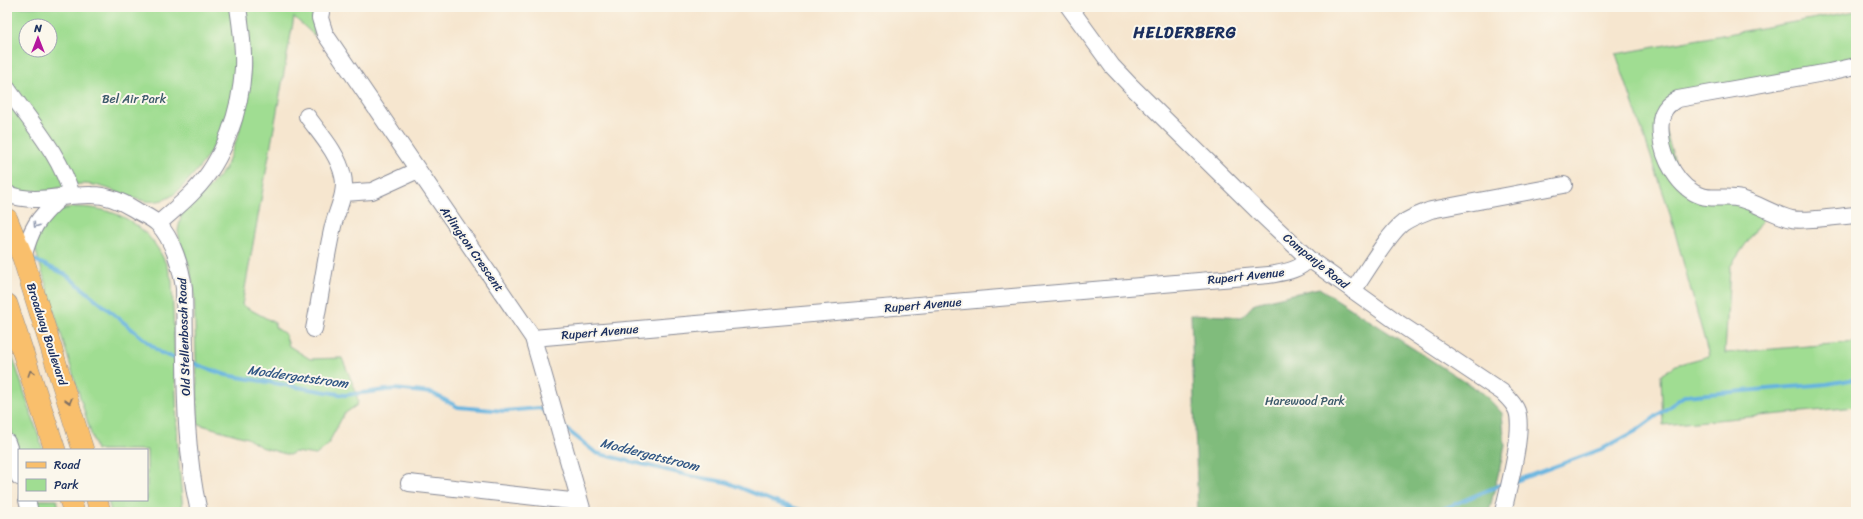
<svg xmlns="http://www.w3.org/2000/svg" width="1863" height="519" font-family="Sriracha,sans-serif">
<rect width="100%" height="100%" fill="#fbf7ec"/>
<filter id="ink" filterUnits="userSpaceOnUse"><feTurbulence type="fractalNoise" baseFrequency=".025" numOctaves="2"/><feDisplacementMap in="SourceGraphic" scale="8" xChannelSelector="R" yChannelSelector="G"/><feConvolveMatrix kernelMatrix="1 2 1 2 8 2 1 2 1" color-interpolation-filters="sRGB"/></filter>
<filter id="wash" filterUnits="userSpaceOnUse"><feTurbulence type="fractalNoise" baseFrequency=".012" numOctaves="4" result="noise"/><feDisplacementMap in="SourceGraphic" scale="16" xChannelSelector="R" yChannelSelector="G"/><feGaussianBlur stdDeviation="0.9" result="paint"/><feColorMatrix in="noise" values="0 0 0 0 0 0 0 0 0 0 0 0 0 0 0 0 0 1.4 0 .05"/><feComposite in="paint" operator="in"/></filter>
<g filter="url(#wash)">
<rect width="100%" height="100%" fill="#f6e6cf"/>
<!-- green -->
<path fill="#a0dd92" stroke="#5e8678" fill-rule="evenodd" d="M 7,7 L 231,7 C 233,23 236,39 236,55 C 238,99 221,145 191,177 C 182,187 173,199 158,201 C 134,205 109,183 82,184 C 58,184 28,204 7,185 ZM 26,26 L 50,26 L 50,50 L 26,50 Z
M 245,7 L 315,7 L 313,17 L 315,36 L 294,17 L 242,305 L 275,323 L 275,327 L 285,334 L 289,346 L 310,359 L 342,358 L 355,389 L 358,401 L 357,405 L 344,414 L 327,446 L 316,455 L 295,452 L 289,455 L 261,447 L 247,438 L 198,424 L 194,290 L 189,265 L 181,246 L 178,231 L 181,216 L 185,209 L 207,190 L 225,169 L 239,133 L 250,81 Z
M 1856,11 L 1856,66 L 1678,99 L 1661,117 L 1681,181 L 1764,209 L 1763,219 L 1730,267 L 1725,353 L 1856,342 L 1856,407 L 1663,425 L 1661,375 L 1676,365 L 1709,356 L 1668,207 L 1616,54 Z
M 75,207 C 125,207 158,232 172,281 L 178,453 L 183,512 L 111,512 L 108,500 L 147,500 L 147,450 L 96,450 L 35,248 C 35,238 43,223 50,216 C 56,210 66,209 75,207 Z
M 7,339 L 43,450 L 19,450 L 19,452 L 7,418 Z
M 34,500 L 57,500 L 60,512 L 36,512 Z"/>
<!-- forest -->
<path fill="#80bc7c" stroke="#4e766d" d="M 1319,288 L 1484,394 L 1502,413 L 1505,446 L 1489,512 L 1198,512 L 1191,314 L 1242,317 L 1255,303 Z"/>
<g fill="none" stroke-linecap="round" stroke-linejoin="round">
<!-- stream -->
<path stroke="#65b3df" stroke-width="4" d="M 30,258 L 65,274 L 161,353 L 178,359
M 192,363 L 226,375 L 345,395 L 395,389 L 432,393 L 458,407 L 505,411 L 540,408 L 550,416
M 565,428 L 596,453 L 691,476 L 726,482 L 775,502 L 806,512
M 1513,482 L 1604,448 L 1636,431 L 1684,396 L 1827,384 L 1856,379
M 1436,512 L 1505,483"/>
</g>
</g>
<g filter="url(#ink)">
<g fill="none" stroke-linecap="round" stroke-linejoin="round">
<defs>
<path id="minor" d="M 322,7 L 320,18 L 325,34 L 533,338 L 583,512
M 1069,7 L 1112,66 L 1130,85 L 1259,212 L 1309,259 L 1400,324 L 1502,392 C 1508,398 1514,403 1517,411 C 1524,432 1508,489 1503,512
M 1856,66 L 1829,72 L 1678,99 C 1662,106 1659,118 1661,136 C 1663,158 1678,189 1702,196 C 1714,200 1728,195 1741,199 C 1759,204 1774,215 1792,219 C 1803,222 1842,216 1856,215
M 7,88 C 31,123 61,155 72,196
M 307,116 C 320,134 338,153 343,176 C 347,193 337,210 333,226 C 325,260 321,295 314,329
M 344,193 L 372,191 L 418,170
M 7,194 C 36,205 63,194 92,195 C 108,195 121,201 134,209 C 142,214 152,218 158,224 C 173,239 181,268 184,288 C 186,363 182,439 199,512
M 158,224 C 170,213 183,203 194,191 C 224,160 241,110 243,68 C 244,48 241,27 238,7
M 23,258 C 31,228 37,219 60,198
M 1353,291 C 1365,274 1388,234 1403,223 C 1412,217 1421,214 1431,210 L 1564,185
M 533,338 L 1269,275 C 1285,272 1298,271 1309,259
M 7,442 L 19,477
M 409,483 L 580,502
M 27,500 L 30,512"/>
<path id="major" d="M 7,219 L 23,258 L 83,450
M 7,304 L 55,450
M 70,500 L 74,512
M 97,500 L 100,512"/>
</defs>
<!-- minor casing -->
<use href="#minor" stroke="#888a96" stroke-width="18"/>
<!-- major casing -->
<use href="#major" stroke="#888a96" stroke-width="22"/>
<!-- minor -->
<use href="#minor" stroke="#fff" stroke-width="16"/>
<!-- major -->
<use href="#major" stroke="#f9bf6c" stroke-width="21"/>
</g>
<!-- one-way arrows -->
<defs><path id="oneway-chevron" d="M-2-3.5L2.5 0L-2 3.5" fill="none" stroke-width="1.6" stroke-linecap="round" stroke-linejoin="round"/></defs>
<use stroke="#8d97ae" href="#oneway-chevron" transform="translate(36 225) rotate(124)"/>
<g stroke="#7f7064">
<use href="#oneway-chevron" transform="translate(31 373) rotate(-108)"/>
<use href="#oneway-chevron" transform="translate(69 401) rotate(74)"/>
</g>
</g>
<g text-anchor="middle" stroke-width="4" stroke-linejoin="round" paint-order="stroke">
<!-- park labels -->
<g font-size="12" fill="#3c5a6b" stroke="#fbf7ec">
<text x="134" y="103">Bel Air Park</text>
<text x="1305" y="405">Harewood Park</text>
</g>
<!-- street labels -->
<g font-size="12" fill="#1b2f5e" stroke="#fbf7ec">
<text transform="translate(472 249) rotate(55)" y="4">Arlington Crescent</text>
<text transform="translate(1316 261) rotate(39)" y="4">Companje Road</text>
<text transform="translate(1246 276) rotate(-6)" y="4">Rupert Avenue</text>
<text transform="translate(923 305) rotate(-5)" y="4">Rupert Avenue</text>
<text transform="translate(600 332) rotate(-5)" y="4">Rupert Avenue</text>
<text transform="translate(47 334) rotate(72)" y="4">Broadway Boulevard</text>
<text transform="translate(184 337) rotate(-92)" y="4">Old Stellenbosch Road</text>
</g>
<!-- water labels -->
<g font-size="13" font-style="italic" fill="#315785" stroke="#fbf7ec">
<text transform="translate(298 376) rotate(8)" y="5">Moddergatstroom</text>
<text transform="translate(650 454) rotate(14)" y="5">Moddergatstroom</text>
</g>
<!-- district labels -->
<g font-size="16" font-weight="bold" letter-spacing="1" fill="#1b2f5e" stroke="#fbf7ec">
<text x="1185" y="38">HELDERBERG</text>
</g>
</g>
<!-- margin -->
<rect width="1863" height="519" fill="none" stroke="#fbf7ec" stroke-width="24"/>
<!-- legend -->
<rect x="18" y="449" width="130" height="52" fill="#fbf7ec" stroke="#a1a7b3"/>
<rect x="26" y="462" width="20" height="6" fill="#f9bf6c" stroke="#a1a7b3"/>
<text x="54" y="469" font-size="12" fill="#1b2f5e">Road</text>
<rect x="26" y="479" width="20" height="12" fill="#a0dd92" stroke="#a1a7b3"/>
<text x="54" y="489" font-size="12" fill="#1b2f5e">Park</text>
<!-- north arrow -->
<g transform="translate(38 38)"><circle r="19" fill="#fbf7ec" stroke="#a1a7b3"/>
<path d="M0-3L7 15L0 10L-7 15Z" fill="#b5179e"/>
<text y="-6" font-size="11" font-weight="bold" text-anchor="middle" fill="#1b2f5e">N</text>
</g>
</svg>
